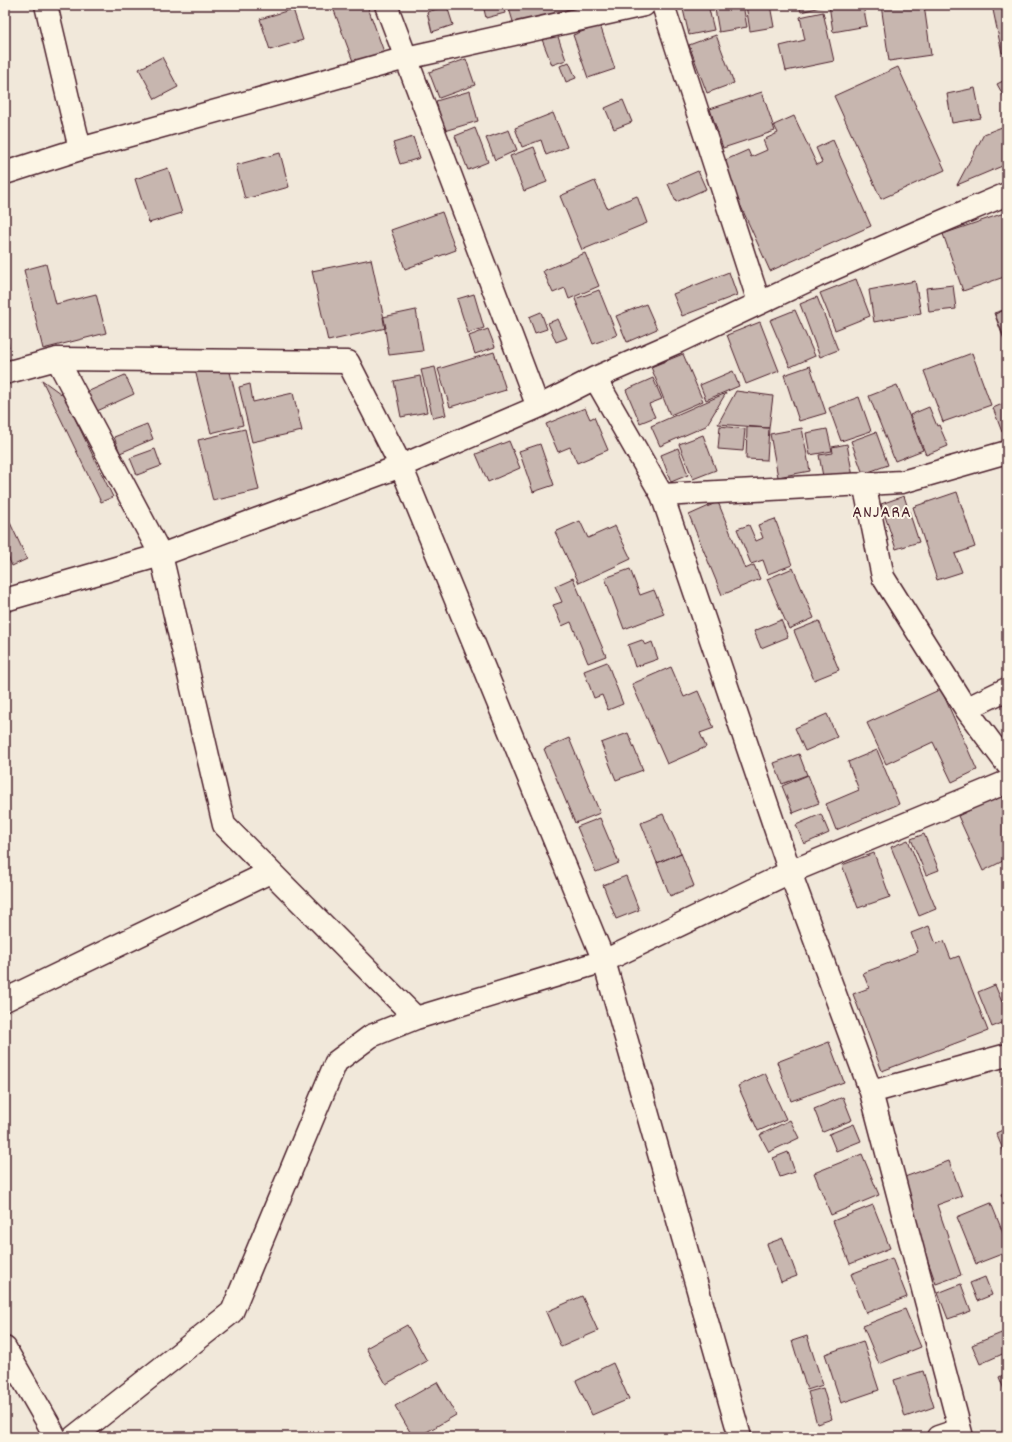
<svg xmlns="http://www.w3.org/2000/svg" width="1012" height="1442" font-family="Dekko,sans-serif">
<rect width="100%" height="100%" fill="#f1e8da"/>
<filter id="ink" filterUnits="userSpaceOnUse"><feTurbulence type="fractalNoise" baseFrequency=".025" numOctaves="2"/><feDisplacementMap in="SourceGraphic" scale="8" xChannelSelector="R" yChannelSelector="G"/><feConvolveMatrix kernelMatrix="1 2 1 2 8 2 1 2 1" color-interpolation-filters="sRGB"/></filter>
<g filter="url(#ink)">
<!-- building -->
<path fill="#c7b6af" stroke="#4a1f2b" d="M 332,5 L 367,5 L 384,52 L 354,64 Z
M 483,5 L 503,5 L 505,13 L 486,18 Z
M 508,5 L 585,5 L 514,25 Z
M 682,5 L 708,5 L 714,30 L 689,35 Z
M 739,5 L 743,5 L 747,27 L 719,32 L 715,9 Z
M 746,5 L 770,5 L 774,27 L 750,31 Z
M 799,5 L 824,5 L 824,6 L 801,12 Z
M 829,5 L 863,5 L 867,26 L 833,32 Z
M 881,5 L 924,5 L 931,55 L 889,61 Z
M 992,5 L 1007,5 L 1007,52 L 1002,53 Z
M 447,6 L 453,25 L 432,32 L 427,12 Z
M 293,9 L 303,40 L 270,50 L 260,19 Z
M 823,12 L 834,61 L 786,71 L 780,46 L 805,40 L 800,17 Z
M 600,25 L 615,69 L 588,78 L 573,35 Z
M 556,31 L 566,60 L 552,65 L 541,37 Z
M 716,35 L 734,83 L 707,93 L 689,45 Z
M 162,57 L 178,87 L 155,99 L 139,69 Z
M 466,59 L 475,85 L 439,98 L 429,72 Z
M 569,62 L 576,78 L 566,82 L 560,66 Z
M 898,67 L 945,170 L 881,199 L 834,96 Z
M 1007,79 L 1007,102 L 997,84 Z
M 975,88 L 981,118 L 952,123 L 947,94 Z
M 470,91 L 478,121 L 444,131 L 436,101 Z
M 762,92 L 775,131 L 723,148 L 710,109 Z
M 623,100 L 632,122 L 614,129 L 605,108 Z
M 553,113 L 567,147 L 546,155 L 541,140 L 522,147 L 515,128 Z
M 794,116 L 817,165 L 822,162 L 816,148 L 833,140 L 871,226 L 770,271 L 721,162 L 748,150 L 751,157 L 767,150 L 763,140 L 778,133 L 774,125 Z
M 1007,125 L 1007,164 L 957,185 L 984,134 Z
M 475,128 L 488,162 L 468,170 L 455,136 Z
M 509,130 L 517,150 L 495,160 L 486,138 Z
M 413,137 L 420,158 L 400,164 L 393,143 Z
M 534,147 L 547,182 L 524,191 L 510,156 Z
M 280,153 L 289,187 L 245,199 L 236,165 Z
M 168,168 L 182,213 L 149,223 L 135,179 Z
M 698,171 L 706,189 L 676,202 L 668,184 Z
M 595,181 L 607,208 L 637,196 L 647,223 L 582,250 L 560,196 Z
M 442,212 L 456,250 L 405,269 L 391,230 Z
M 1007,212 L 1007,276 L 963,291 L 943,234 Z
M 585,253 L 599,286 L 569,299 L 565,288 L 553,293 L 543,271 Z
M 371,259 L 386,328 L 328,341 L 312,271 Z
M 46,264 L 56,304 L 96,294 L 106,333 L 43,349 L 24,270 Z
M 729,272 L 737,295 L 682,316 L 673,294 Z
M 856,279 L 870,316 L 835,330 L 820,293 Z
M 915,281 L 921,313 L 874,322 L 869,290 Z
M 953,285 L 956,309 L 929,312 L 926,288 Z
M 599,290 L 617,335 L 593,344 L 575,299 Z
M 474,294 L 484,328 L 468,333 L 457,299 Z
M 817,297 L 838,350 L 820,357 L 800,304 Z
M 646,304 L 657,329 L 627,342 L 616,316 Z
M 1007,309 L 1007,345 L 995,314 Z
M 1007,309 L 1007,347 L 994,313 Z
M 416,310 L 423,351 L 389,355 L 383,317 Z
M 795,310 L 815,356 L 790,367 L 770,320 Z
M 541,312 L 547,329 L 535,333 L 529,317 Z
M 558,319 L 567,338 L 556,342 L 548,323 Z
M 760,322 L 779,371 L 746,384 L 727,335 Z
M 488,329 L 495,347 L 475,354 L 469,336 Z
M 5,333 L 9,347 L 5,348 Z
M 494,352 L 506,390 L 450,407 L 438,369 Z
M 972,353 L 991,405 L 943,422 L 924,371 Z
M 683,354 L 703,401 L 670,415 L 651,367 Z
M 810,366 L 826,413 L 799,421 L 784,375 Z
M 435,367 L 446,415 L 433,418 L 421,370 Z
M 195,370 L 230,372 L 243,425 L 211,433 Z
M 733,371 L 739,386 L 706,400 L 700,385 Z
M 125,375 L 134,394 L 95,412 L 87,392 Z
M 420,376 L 427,412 L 401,417 L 394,381 Z
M 653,378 L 662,399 L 649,404 L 655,417 L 640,423 L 626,390 Z
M 42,380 L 64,396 L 113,497 L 101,502 Z
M 250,384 L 253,402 L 293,393 L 302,431 L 252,442 L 239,387 Z
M 897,385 L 923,450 L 895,461 L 869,396 Z
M 736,391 L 773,396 L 769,428 L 718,424 Z
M 726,393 L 706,426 L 660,446 L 651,426 Z
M 859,397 L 871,431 L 841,441 L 829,408 Z
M 1007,402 L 1007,430 L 1002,432 L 993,408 Z
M 929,407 L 937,426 L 939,425 L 948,446 L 926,455 L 910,415 Z
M 585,408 L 590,419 L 594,417 L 608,450 L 577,463 L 570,447 L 558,452 L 546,424 Z
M 147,424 L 153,439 L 120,453 L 114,437 Z
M 720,426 L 745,429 L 743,451 L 718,449 Z
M 747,427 L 769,428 L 767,460 L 746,459 Z
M 802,428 L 810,471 L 778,477 L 770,434 Z
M 245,429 L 259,490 L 213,501 L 198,440 Z
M 827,429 L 832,451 L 810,455 L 806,433 Z
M 876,432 L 888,465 L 863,474 L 851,441 Z
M 703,435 L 716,470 L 693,479 L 679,444 Z
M 509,441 L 520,468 L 488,482 L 476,454 Z
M 540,444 L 554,485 L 533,492 L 519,451 Z
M 847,444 L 853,477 L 824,482 L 819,455 L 833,453 L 832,447 Z
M 678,448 L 688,475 L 671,482 L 661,455 Z
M 155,449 L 161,466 L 137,475 L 130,458 Z
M 957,492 L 975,547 L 955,554 L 962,572 L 937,580 L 913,507 Z
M 904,496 L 919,542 L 896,549 L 881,504 Z
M 718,502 L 745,569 L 754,565 L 760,579 L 722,595 L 689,515 Z
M 5,512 L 27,559 L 12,566 L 5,550 Z
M 775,519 L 792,565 L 768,574 L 763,560 L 751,564 L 737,529 L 749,525 L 756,541 L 763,538 L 758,525 Z
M 580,521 L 588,538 L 615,526 L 631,559 L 579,583 L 555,532 Z
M 793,568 L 814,618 L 789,629 L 767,579 Z
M 630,569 L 640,595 L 654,590 L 664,614 L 624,629 L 605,578 Z
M 573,578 L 606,656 L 588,663 L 571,622 L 562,626 L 553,605 L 562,602 L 555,586 Z
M 781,620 L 788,637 L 761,648 L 754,631 Z
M 819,621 L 839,670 L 814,680 L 794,631 Z
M 642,640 L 645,645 L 652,642 L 658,659 L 635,667 L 628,645 Z
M 607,662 L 623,704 L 608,710 L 602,695 L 594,698 L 584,671 Z
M 671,667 L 684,697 L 698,691 L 714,728 L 700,733 L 706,747 L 667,764 L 632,684 Z
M 941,689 L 977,770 L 952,782 L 933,742 L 886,764 L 867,723 Z
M 827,714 L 837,737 L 805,751 L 795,728 Z
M 628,733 L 643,770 L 616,780 L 601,743 Z
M 569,738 L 600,813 L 575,823 L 544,749 Z
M 877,750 L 899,804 L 836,830 L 826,804 L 859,790 L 848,762 Z
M 799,754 L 807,775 L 782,784 L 774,763 Z
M 808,775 L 819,803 L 793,813 L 782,786 Z
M 1001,795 L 1007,807 L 1007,869 L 1003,861 L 983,871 L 958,816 Z
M 663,814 L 681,853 L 657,863 L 641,823 Z
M 821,814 L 829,833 L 804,844 L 796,825 Z
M 600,818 L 619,863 L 596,872 L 577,827 Z
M 924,834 L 939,870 L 926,875 L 911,839 Z
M 908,840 L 936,909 L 919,916 L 891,847 Z
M 681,853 L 694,886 L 670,896 L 657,863 Z
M 874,853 L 890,897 L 858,908 L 842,865 Z
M 626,876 L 639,910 L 616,919 L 603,885 Z
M 929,926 L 936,944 L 944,941 L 951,959 L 959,956 L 988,1031 L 882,1071 L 853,994 L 869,988 L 863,973 L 918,952 L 911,933 Z
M 995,985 L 1002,1002 L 1007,1000 L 1007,1021 L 992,1027 L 978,992 Z
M 829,1042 L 844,1082 L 791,1101 L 777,1062 Z
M 765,1073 L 786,1119 L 758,1131 L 738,1086 Z
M 843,1097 L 852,1120 L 823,1132 L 814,1109 Z
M 790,1120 L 799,1138 L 769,1152 L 760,1135 Z
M 854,1124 L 861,1141 L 836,1151 L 829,1134 Z
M 1007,1128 L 1007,1159 L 996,1133 Z
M 788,1152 L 795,1172 L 780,1177 L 773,1158 Z
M 862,1154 L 879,1195 L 831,1215 L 814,1173 Z
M 949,1161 L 962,1196 L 937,1205 L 961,1275 L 936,1284 L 899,1179 Z
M 1007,1191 L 1007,1207 L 1001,1194 Z
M 991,1203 L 1007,1243 L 1007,1252 L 976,1264 L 957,1217 Z
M 873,1205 L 890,1248 L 850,1264 L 833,1221 Z
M 783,1238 L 797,1276 L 781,1282 L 767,1244 Z
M 892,1258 L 907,1297 L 866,1313 L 851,1274 Z
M 985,1277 L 992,1295 L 977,1301 L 970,1283 Z
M 961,1284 L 971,1311 L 948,1319 L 938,1293 Z
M 582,1296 L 598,1331 L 561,1347 L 546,1312 Z
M 905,1309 L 921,1347 L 879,1364 L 863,1326 Z
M 407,1325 L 427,1361 L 386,1384 L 366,1348 Z
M 1004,1332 L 1007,1340 L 1007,1352 L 980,1364 L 972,1345 Z
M 807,1336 L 823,1385 L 807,1390 L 792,1341 Z
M 863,1341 L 879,1390 L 841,1403 L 825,1354 Z
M 613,1363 L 629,1399 L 592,1415 L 576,1381 Z
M 923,1371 L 934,1407 L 905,1417 L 894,1380 Z
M 1007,1373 L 1007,1397 L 999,1377 Z
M 437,1382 L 456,1415 L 418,1437 L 413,1437 L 395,1406 Z
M 823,1388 L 832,1419 L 817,1424 L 808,1392 Z"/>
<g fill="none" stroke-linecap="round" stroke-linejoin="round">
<defs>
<path id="minor" d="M 46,5 L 80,149
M 386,5 L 538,407
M 663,5 L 759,302
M 5,173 L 80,149 L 406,58 L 644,5
M 57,359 L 161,555 L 224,825 L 416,1018
M 5,373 L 57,359 L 348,362 L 401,466 L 604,961 L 740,1437
M 595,378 L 662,495 L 790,872 L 871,1092 L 962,1437
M 864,483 L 883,577 L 966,709 L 1007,764
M 662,495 L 902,482 L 1007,452
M 5,600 L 161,555 L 401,466 L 538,407 L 595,378 L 675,343 L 817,276 L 922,230 L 1007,194
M 966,709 L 1007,689
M 5,1000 L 270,872
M 871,1092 L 1007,1055
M 5,1348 L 48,1423 L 55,1437
M 74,1437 L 232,1312 L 336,1062 L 371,1036 L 416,1018 L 604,961 L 790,872 L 1007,782
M 938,1437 L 959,1430"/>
</defs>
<!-- minor casing -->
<use href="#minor" stroke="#4a1f2b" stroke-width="25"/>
<!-- minor -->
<use href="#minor" stroke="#fcf5e5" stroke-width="22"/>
</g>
</g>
<g text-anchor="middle" stroke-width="4" stroke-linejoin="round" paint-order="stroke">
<!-- quarter labels -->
<g font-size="18" letter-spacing="1" fill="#4a1f2b" stroke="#fcf5e5">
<text x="882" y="517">ANJARA</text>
</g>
</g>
<!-- margin -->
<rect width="1012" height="1442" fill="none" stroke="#fcf5e5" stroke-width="20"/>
<rect x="10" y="10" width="992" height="1422" fill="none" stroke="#4a1f2b" stroke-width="1.5" filter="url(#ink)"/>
</svg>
